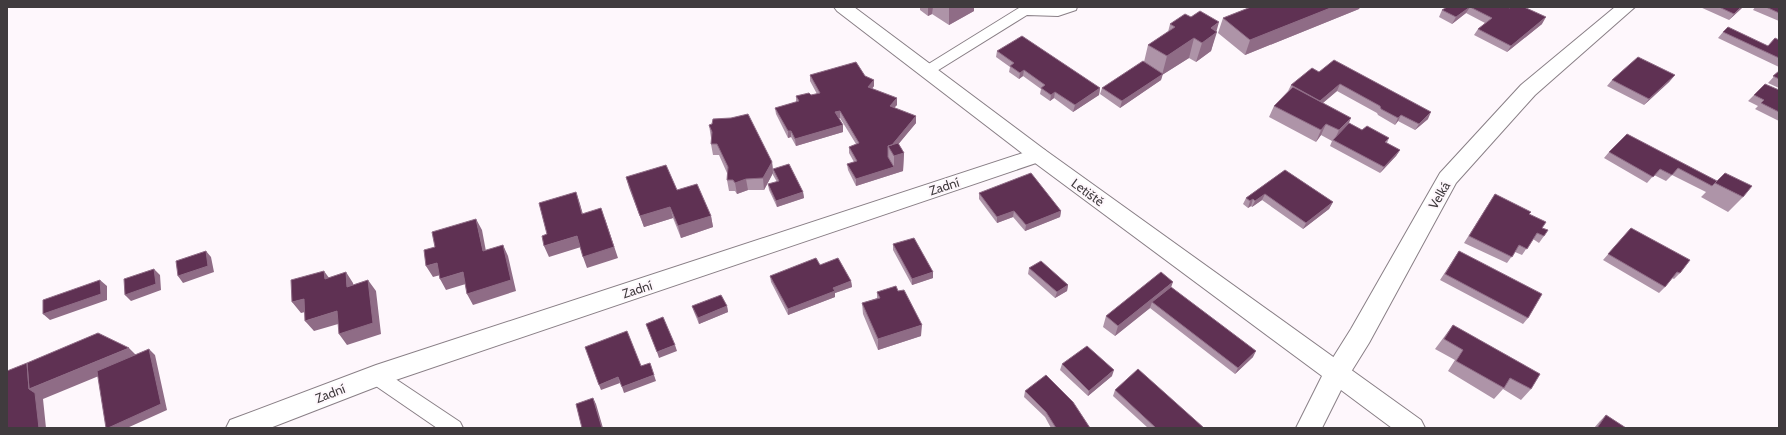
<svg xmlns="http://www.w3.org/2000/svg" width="1786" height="435" font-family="Cabin,sans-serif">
<rect width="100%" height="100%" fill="#fef7fc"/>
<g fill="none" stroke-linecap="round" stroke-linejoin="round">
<defs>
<path id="service" d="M 1024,7 L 1077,7 L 1076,10 L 1058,16 L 1027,15 L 932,74 L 927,76 L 922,74 L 920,71 L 922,68 L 1019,8 Z
M 376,368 L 382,370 L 460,422 L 463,428 L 437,428 L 370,382 L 367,376 L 370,370 Z"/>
<path id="minor" d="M 1615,7 L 1635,7 L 1535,95 L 1456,183 L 1369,343 L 1346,380 L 1337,383 L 1328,380 L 1324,372 L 1351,329 L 1440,173 L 1521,85 Z
M 1038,148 L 1045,150 L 1048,155 L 1045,160 L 381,385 L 270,428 L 226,428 L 230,420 L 376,365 Z"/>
<path id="tertiary" d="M 834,7 L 854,7 L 1045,150 L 1421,420 L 1425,428 L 1392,428 L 1341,390 L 1322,428 L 1296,428 L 1322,376 L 1031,160 L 837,11 Z"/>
</defs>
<!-- service casing -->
<use href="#service" stroke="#897f86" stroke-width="2"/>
<!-- minor casing -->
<use href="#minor" stroke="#897f86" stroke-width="2"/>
<!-- tertiary casing -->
<use href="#tertiary" stroke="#897f86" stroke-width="2"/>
<!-- service -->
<use href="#service" fill="#fff" fill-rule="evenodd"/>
<!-- minor -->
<use href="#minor" fill="#fff" fill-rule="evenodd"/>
<!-- tertiary -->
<use href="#tertiary" fill="#fff" fill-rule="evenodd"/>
</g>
<!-- wall -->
<path fill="#ae94a8" d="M 920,7 L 974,7 L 974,11 L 949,25 L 932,14 L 928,16 L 920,10 Z
M 1251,7 L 1360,7 L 1359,9 L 1245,55 L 1218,33 L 1223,18 Z
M 1447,7 L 1508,7 L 1542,24 L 1507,52 L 1474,35 L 1478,29 L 1485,23 L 1466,13 L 1452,24 L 1439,17 L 1442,10 Z
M 1700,7 L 1743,7 L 1729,20 Z
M 1755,7 L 1779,7 L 1779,21 L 1753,10 Z
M 1170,24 L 1216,32 L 1211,51 L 1196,62 L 1189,58 L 1162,75 L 1161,80 L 1120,108 L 1100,94 L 1102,88 L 1144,62 L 1148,45 L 1168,32 Z
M 1723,32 L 1768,46 L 1779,40 L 1779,67 L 1718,38 Z
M 997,51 L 1100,88 L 1099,95 L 1073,112 L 1054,98 L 1050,101 L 1040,94 L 1041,89 L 1023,76 L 1019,79 L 1009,72 L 1010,67 L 996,57 Z
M 1779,71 L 1779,88 L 1768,83 Z
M 1319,72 L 1428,119 L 1415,130 L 1398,121 L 1395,125 L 1378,115 L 1377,113 L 1337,91 L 1323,103 L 1349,123 L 1362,130 L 1389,138 L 1387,143 L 1400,150 L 1396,156 L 1380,173 L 1330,146 L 1332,141 L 1321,135 L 1316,142 L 1269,117 L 1274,106 L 1288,91 L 1291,85 Z
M 810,75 L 865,76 L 874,80 L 874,86 L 872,89 L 897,105 L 894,107 L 916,123 L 898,144 L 904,153 L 903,171 L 856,186 L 848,170 L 847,164 L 854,162 L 849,153 L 849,147 L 856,144 L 840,118 L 839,118 L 843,132 L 796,146 L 791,137 L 788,138 L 776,114 L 775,108 L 796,102 L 796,96 L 811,95 L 817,94 L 810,81 Z
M 1675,75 L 1669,82 L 1644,105 L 1607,86 L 1612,80 Z
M 1779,90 L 1779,121 L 1755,109 L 1758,106 L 1748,101 L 1754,95 Z
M 709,125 L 772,162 L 773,169 L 803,192 L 804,198 L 777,207 L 769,190 L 768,184 L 777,182 L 773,175 L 773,173 L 764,190 L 748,190 L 737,194 L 735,191 L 729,191 L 727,180 L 727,173 L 719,155 L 713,155 L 711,144 L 711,138 Z
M 1627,134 L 1743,197 L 1728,212 L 1701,197 L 1706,192 L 1672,175 L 1666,181 L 1654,175 L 1647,183 L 1604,158 L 1609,152 Z
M 1285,170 L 1333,202 L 1329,209 L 1303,229 L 1262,200 L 1252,207 L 1251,206 L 1248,208 L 1243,204 L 1246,198 Z
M 626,177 L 711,216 L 713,227 L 681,238 L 673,218 L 644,227 L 629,188 Z
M 979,193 L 1061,211 L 1060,217 L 1025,231 L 1013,217 L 997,223 L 979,199 Z
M 1495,194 L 1529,214 L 1542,228 L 1544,236 L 1539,243 L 1533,239 L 1522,255 L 1515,252 L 1507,263 L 1464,243 Z
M 1631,228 L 1680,273 L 1674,279 L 1672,278 L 1665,287 L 1659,293 L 1603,260 Z
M 893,244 L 933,272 L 933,278 L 912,285 L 893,250 Z
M 1459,251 L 1528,318 L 1523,324 L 1440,280 Z
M 820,265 L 851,281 L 852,287 L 835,293 L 835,297 L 788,315 L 771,282 L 770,276 Z
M 1029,268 L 1068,285 L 1067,291 L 1055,298 L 1028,274 Z
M 1171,287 L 1253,357 L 1235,374 L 1150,308 L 1115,336 L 1103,327 L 1106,316 Z
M 898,291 L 921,336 L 878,350 L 863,314 L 862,303 L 877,298 L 877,292 Z
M 692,306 L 727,306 L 728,312 L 699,324 L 694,312 Z
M 1453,325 L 1531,389 L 1521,400 L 1503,389 L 1494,399 L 1448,371 L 1455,360 L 1435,349 Z
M 1062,364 L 1112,376 L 1088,396 L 1060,370 Z
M 1115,390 L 1204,428 L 1148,428 L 1113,396 Z
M 1025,391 L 1090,428 L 1051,428 L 1045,417 L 1024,397 Z
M 1606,415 L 1626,428 L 1594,428 L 1600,421 Z"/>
<!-- shaded-wall -->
<path fill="#8f6c86" d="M 928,7 L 933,7 L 932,14 L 928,16 Z
M 949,7 L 974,7 L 974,11 L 949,25 Z
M 1333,7 L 1360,7 L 1359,9 L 1245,55 L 1250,40 Z
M 1470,7 L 1466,13 L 1452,24 L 1456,17 Z
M 1741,7 L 1743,7 L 1729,20 L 1734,14 Z
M 1546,17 L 1542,24 L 1507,52 L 1511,46 Z
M 1219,22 L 1216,33 L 1217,32 L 1211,51 L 1196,62 L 1202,43 L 1211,28 Z
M 1194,38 L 1189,58 L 1162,75 L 1167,56 Z
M 1024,70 L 1023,76 L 1019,79 L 1020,73 Z
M 1163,74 L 1161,80 L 1120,108 L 1122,101 Z
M 1675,75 L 1669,82 L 1644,105 L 1649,99 Z
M 874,80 L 874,86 L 868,93 L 868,87 Z
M 1340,84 L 1337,91 L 1318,107 L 1320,101 Z
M 1100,88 L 1099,95 L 1073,112 L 1075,105 Z
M 1055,92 L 1054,98 L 1050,101 L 1051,95 Z
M 897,98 L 897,105 L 890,112 L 890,106 Z
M 840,111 L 840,118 L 836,119 L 835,112 Z
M 1431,112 L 1428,119 L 1415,130 L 1419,124 Z
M 1401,115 L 1398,121 L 1395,125 L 1398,118 Z
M 916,116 L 916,123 L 892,152 L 892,145 Z
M 1351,118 L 1346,130 L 1334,141 L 1339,130 Z
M 1326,124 L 1321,135 L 1316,142 L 1321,130 Z
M 843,125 L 843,132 L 796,146 L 795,139 Z
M 788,131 L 791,131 L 791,137 L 788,138 Z
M 1400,150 L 1396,156 L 1380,173 L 1384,167 Z
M 904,153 L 903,171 L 856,186 L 856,179 L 894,167 L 894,156 Z
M 772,162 L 773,173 L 764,190 L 763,178 Z
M 746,179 L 748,190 L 737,194 L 735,183 Z
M 576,192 L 580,204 L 586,225 L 582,214 Z
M 803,192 L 804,198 L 777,207 L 776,201 Z
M 1265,194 L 1262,200 L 1252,207 L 1255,201 Z
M 1253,199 L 1251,206 L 1248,208 L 1250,201 Z
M 1333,202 L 1329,209 L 1303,229 L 1306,223 Z
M 670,207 L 673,218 L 644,227 L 640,216 Z
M 1014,211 L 1013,217 L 997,223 L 997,217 Z
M 1061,211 L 1060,217 L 1025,231 L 1026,225 Z
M 711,216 L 713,227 L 681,238 L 678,226 Z
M 476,219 L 482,230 L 488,262 L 483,251 Z
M 605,219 L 618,258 L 587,268 L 583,257 Z
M 577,236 L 581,247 L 549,257 L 544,246 Z
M 503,245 L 508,256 L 516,291 L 473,305 L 467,294 Z
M 206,251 L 211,257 L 214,272 L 183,283 L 178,276 Z
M 437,263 L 444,274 L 433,277 L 426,266 Z
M 154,269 L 160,275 L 161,290 L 131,301 L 125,295 Z
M 324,271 L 332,282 L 325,279 Z
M 346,272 L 353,283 L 355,298 L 347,287 Z
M 463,272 L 469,283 L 446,290 L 440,279 Z
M 933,272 L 933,278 L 912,285 L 912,279 Z
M 100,280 L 107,286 L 107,300 L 50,320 L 43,314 Z
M 368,280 L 376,291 L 381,334 L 347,345 L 339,334 Z
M 851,281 L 852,287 L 835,293 L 835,297 L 788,315 L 788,309 L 833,288 Z
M 1173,282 L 1169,293 L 1152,302 L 1150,308 L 1115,336 L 1118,326 Z
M 1068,285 L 1067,291 L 1055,298 L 1057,292 Z
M 304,299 L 313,310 L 301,313 L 292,302 Z
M 727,306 L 728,312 L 699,324 L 698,318 Z
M 337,311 L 345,322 L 314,331 L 305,321 Z
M 922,325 L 921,336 L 878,350 L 878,339 Z
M 675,345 L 677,351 L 659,358 L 657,352 Z
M 129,348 L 140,359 L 43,399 L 46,428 L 39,428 L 29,389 Z
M 149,349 L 155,355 L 167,410 L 127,428 L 108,428 Z
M 1256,351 L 1253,357 L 1235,374 L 1238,368 Z
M 1114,370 L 1112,376 L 1088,396 L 1089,391 Z
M 654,375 L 656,381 L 624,393 L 622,387 Z
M 618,377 L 620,383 L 601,390 L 599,385 Z
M 593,398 L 596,404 L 603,428 L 602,428 Z"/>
<!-- building -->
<path fill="#5f3153" stroke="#8f6c86" d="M 1251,7 L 1333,7 L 1250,40 L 1223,18 Z
M 1447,7 L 1470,7 L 1456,17 L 1442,10 Z
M 1470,7 L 1508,7 L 1510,8 L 1511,7 L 1524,7 L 1546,17 L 1511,46 L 1478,29 L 1492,18 Z
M 1719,7 L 1741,7 L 1734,14 Z
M 1766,7 L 1779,7 L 1779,13 Z
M 1200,11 L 1219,22 L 1211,28 L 1217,32 L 1202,43 L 1194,38 L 1167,56 L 1148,45 L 1175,27 L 1170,24 L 1185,14 L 1191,17 Z
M 1728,27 L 1768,46 L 1775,38 L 1779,40 L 1779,58 L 1723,32 Z
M 1022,36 L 1100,88 L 1075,105 L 1055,92 L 1051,95 L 1041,88 L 1045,85 L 1024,70 L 1020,73 L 1010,66 L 1014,63 L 997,51 Z
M 1638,57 L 1675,75 L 1649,99 L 1612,80 Z
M 1334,60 L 1431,112 L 1419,124 L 1401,115 L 1398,118 L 1381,109 L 1380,106 L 1340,84 L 1320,101 L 1291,85 L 1312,68 L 1319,72 Z
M 1143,61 L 1163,74 L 1122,101 L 1102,88 Z
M 856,62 L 865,76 L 874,80 L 868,87 L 897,98 L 890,106 L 916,116 L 892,145 L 888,146 L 888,157 L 894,167 L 856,179 L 847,164 L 857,161 L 849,147 L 859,143 L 840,111 L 835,112 L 843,125 L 795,139 L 791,131 L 788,131 L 775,108 L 799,101 L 796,96 L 809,93 L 811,95 L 820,93 L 810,75 Z
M 1779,71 L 1779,79 L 1773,76 Z
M 1765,84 L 1779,90 L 1779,112 L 1761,103 L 1764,100 L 1754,95 Z
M 1293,87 L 1351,118 L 1339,130 L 1326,124 L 1321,130 L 1274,106 Z
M 748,114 L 772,162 L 763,178 L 746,179 L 735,183 L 733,180 L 727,180 L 728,167 L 717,144 L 711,144 L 712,132 L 709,125 L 712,124 L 713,119 L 731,118 Z
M 1349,123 L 1362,130 L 1367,126 L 1389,138 L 1385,142 L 1400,150 L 1384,167 L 1333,140 Z
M 1627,134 L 1717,181 L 1712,186 L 1678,168 L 1672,175 L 1660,169 L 1653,177 L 1609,152 Z
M 898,143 L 904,153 L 894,156 L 888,146 Z
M 789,164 L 803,192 L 776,201 L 768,184 L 779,181 L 773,169 Z
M 666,165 L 677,190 L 697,184 L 711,216 L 678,226 L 670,207 L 640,216 L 626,177 Z
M 1285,170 L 1333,202 L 1306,223 L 1265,194 L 1255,201 L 1253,199 L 1250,201 L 1246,198 Z
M 1031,173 L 1061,211 L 1026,225 L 1014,211 L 997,217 L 979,193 Z
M 1725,173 L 1752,186 L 1743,197 L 1715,183 Z
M 576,192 L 582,214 L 601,208 L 614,247 L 583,257 L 577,236 L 544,246 L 542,236 L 547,234 L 539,203 Z
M 1495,194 L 1531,212 L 1529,214 L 1546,222 L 1542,228 L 1548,230 L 1544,236 L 1537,233 L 1527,249 L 1519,245 L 1512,257 L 1469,236 Z
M 476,219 L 483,251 L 503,245 L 511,280 L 467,294 L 463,272 L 440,279 L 437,263 L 426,266 L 424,250 L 435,247 L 432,232 Z
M 1631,228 L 1690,260 L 1680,273 L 1677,272 L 1665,287 L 1608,254 Z
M 914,238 L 933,272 L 912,279 L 893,244 Z
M 206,251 L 208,266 L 178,276 L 176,261 Z
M 1459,251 L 1542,294 L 1528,318 L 1445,274 Z
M 816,258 L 820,265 L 838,258 L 851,281 L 833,288 L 835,291 L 788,309 L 770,276 Z
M 1041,261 L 1068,285 L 1057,292 L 1029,268 Z
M 154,269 L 156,284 L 125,295 L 124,279 Z
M 324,271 L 325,279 L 346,272 L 347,287 L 368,280 L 373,323 L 339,334 L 337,311 L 305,321 L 304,299 L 292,302 L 291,280 Z
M 1161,272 L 1173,282 L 1118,326 L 1106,316 Z
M 100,280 L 101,294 L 43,314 L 43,300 Z
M 896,286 L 898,291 L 904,290 L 922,325 L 878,339 L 862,303 L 880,298 L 877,292 Z
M 1171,287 L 1256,351 L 1238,368 L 1152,302 Z
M 721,295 L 727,306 L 698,318 L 692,306 Z
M 663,317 L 675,345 L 657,352 L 646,324 Z
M 1453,325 L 1540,374 L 1531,389 L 1510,378 L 1504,388 L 1456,361 L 1463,350 L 1444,339 Z
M 627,331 L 641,366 L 650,363 L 654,375 L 622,387 L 618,377 L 599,385 L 585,347 Z
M 98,333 L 129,348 L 29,389 L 27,363 Z
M 1087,346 L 1114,370 L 1089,391 L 1062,364 Z
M 149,349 L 161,404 L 108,428 L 106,428 L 97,371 Z
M 27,363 L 29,389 L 35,393 L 39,428 L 7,428 L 7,371 Z
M 1138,369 L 1204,428 L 1156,428 L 1115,390 Z
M 1046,375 L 1073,402 L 1090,428 L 1056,428 L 1046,412 L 1025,391 Z
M 593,398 L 602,428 L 582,428 L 576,404 Z
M 1606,415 L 1626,428 L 1597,428 Z"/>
<g text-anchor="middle" stroke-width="4" stroke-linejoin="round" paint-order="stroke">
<!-- street labels -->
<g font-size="13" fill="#403b3e" stroke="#fef7fc">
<text transform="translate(944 186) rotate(-18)" y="5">Zadní</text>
<text transform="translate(1088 192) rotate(36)" y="5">Letiště</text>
<text transform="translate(1439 195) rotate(-60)" y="5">Velká</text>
<text transform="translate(637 289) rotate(-18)" y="5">Zadní</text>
<text transform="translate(330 393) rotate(-21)" y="5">Zadní</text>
</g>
</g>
<!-- border -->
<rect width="1786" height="435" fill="none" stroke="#403b3e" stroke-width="16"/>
</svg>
